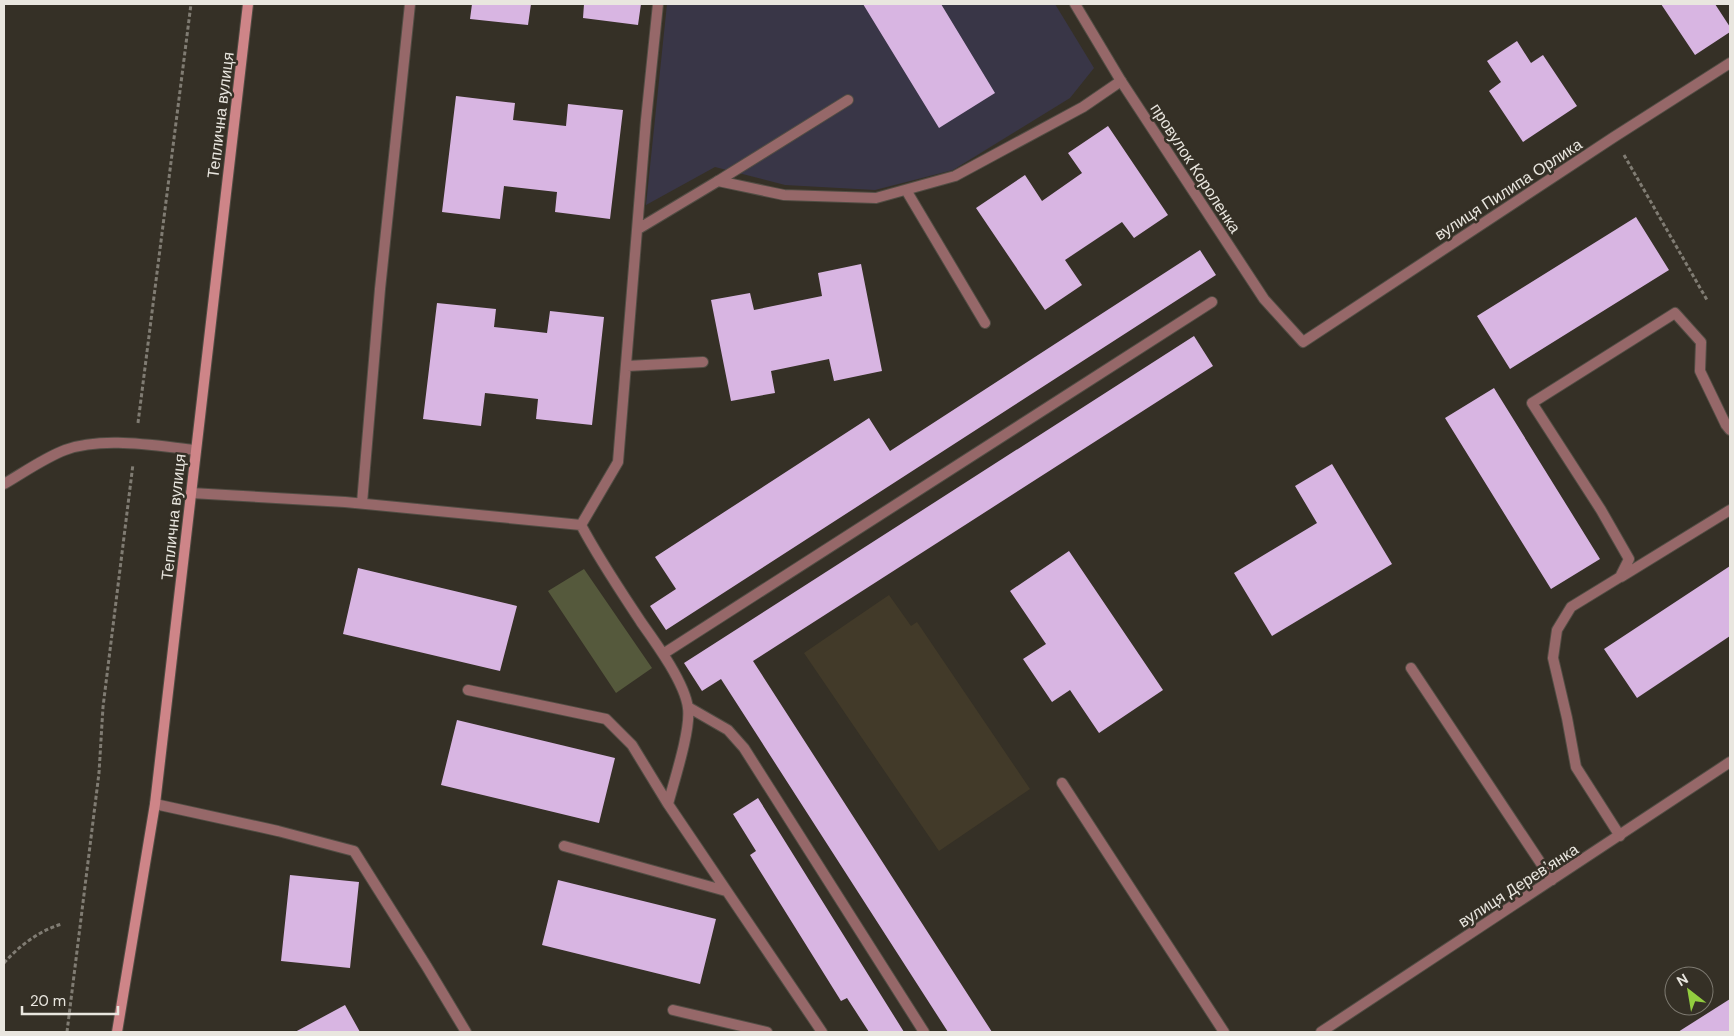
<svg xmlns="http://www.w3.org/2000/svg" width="1734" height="1036" font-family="'DM Sans',sans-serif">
<rect width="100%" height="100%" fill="#353026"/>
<!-- built -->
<path fill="#423a29" d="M 889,595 L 911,626 L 917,622 L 1030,789 L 939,851 L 804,653 Z"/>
<!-- education -->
<path fill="#393647" d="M 667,4 L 1055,4 L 1094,68 L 1070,98 L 953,170 L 875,190 L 785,185 L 715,167 L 646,205 Z"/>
<!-- green -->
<path fill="#55593c" d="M 584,569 L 652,668 L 616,693 L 548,591 Z"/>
<!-- building -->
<path fill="#d8b5e2" d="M 472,4 L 531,4 L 528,25 L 470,19 Z
M 584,4 L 641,4 L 638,25 L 583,18 Z
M 863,4 L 941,4 L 995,93 L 939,128 Z
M 1661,4 L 1715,4 L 1730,27 L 1730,32 L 1695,55 Z
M 1517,41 L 1531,63 L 1543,55 L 1577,106 L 1523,142 L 1489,91 L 1501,82 L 1487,61 Z
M 456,96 L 515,103 L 513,120 L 566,126 L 568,104 L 623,110 L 610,219 L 555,212 L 557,192 L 504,186 L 500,219 L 442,212 Z
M 1108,126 L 1168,215 L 1134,238 L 1122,222 L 1065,260 L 1082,285 L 1045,310 L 976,208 L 1025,175 L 1042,201 L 1082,173 L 1068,153 Z
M 1636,217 L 1669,270 L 1510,369 L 1477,316 Z
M 1200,250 L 1216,275 L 666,630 L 650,606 L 676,589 L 655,557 L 869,418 L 890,451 Z
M 861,264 L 882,371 L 834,381 L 829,359 L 771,371 L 775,393 L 731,401 L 711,300 L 750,293 L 754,310 L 822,296 L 818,273 Z
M 437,303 L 496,309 L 494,327 L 547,333 L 550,311 L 604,317 L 592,425 L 536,419 L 538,399 L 485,393 L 481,426 L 423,419 Z
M 1194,336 L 1213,366 L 753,661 L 992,1032 L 948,1032 L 721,679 L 702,691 L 684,663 Z
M 1494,388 L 1600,559 L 1551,589 L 1445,418 Z
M 1332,464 L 1392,564 L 1272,636 L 1234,573 L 1317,523 L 1295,486 Z
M 1069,551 L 1163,690 L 1099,733 L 1070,690 L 1052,702 L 1023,659 L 1046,644 L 1010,591 Z
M 1730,566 L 1730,636 L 1637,698 L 1604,649 Z
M 358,568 L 517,606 L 500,671 L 343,634 Z
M 457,720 L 615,758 L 599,823 L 441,785 Z
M 758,798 L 904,1032 L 869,1032 L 847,998 L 841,1001 L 750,855 L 756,851 L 733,814 Z
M 290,875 L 359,882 L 350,968 L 281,961 Z
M 558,880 L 716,919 L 700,984 L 542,945 Z
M 1730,999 L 1730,1032 L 1678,1032 Z
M 345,1005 L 360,1032 L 295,1032 Z"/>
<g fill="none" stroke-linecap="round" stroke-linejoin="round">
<defs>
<path id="service" d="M 658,4 L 646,120 L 618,462 L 581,525 C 599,559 620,590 641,622 C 656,643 685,683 688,708 C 691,730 674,781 668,804 L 822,1032
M 906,190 L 985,323
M 638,229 L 718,181 L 784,195 L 876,198 L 955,176 L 1083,107 L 1121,81
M 627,366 L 703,362
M 4,484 C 23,473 44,458 65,450 C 103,436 156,446 196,450
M 191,493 L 345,502 L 581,525
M 362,503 L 380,289 L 410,4
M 1621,577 L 1730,510
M 663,654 L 1212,302
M 468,690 L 606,719 L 632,745 L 668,804
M 688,707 L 728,730 L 744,748 L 924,1032
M 155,804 L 278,831 L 354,851 L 427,967 L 466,1032
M 1620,836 L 1576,767 L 1567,718 L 1553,658 L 1557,630 L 1571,607 L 1620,577 L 1629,559 L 1601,510 L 1532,403 L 1675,313 L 1701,342 L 1700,371 L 1726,425 L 1730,430
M 564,846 L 726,891
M 673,1010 L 767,1032"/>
<path id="minor" d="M 1075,4 L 1121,81 L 1264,299 L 1303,342 L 1614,137 L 1730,63
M 718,181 L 848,100
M 1411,668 L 1552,880
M 1062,783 L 1224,1032
M 1321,1032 L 1730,762"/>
<path id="secondary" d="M 117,1032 L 155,804 L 248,4"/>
</defs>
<!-- service casing -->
<use href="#service" stroke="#524d44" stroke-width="12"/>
<!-- minor casing -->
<use href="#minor" stroke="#524d44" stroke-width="12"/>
<!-- secondary casing -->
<use href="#secondary" stroke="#524d44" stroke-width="12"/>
<!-- path -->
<path stroke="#807c73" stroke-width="3" stroke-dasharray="4 2.5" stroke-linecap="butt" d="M 1624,155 L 1707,300
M 138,423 L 191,4
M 4,963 C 19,946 40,930 62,924
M 67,1032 L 99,773 L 103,707 L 133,464"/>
<!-- service -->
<use href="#service" stroke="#966869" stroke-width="10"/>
<!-- minor -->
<use href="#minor" stroke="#966869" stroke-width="10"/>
<!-- secondary -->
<use href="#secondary" stroke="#ce8588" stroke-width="10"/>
</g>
<g text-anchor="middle" stroke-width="5" stroke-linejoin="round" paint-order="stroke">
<!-- street labels -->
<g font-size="16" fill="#e9e6df" stroke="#353026">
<text transform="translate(220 115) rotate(-83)" y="6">Теплична вулиця</text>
<text transform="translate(1196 168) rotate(57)" y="6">провулок Короленка</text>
<text transform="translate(1508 189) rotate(-33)" y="6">вулиця Пилипа Орлика</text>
<text transform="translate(173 517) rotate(-84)" y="6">Теплична вулиця</text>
<text transform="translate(1518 885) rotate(-33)" y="6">вулиця Деревʼянка</text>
</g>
</g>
<!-- border -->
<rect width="1734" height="1036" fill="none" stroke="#e9e6df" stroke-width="10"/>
<!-- north arrow -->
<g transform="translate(1689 991) rotate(329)"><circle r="24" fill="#353026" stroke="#7d7970"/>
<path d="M0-4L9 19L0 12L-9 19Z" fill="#92cd3f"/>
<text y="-8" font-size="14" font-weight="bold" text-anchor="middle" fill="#e9e6df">N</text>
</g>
<!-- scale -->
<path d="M22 1006v8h96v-8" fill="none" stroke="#e9e6df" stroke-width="2.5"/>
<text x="30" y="1006" font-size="15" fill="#e9e6df" stroke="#353026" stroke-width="4" paint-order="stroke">20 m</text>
</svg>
